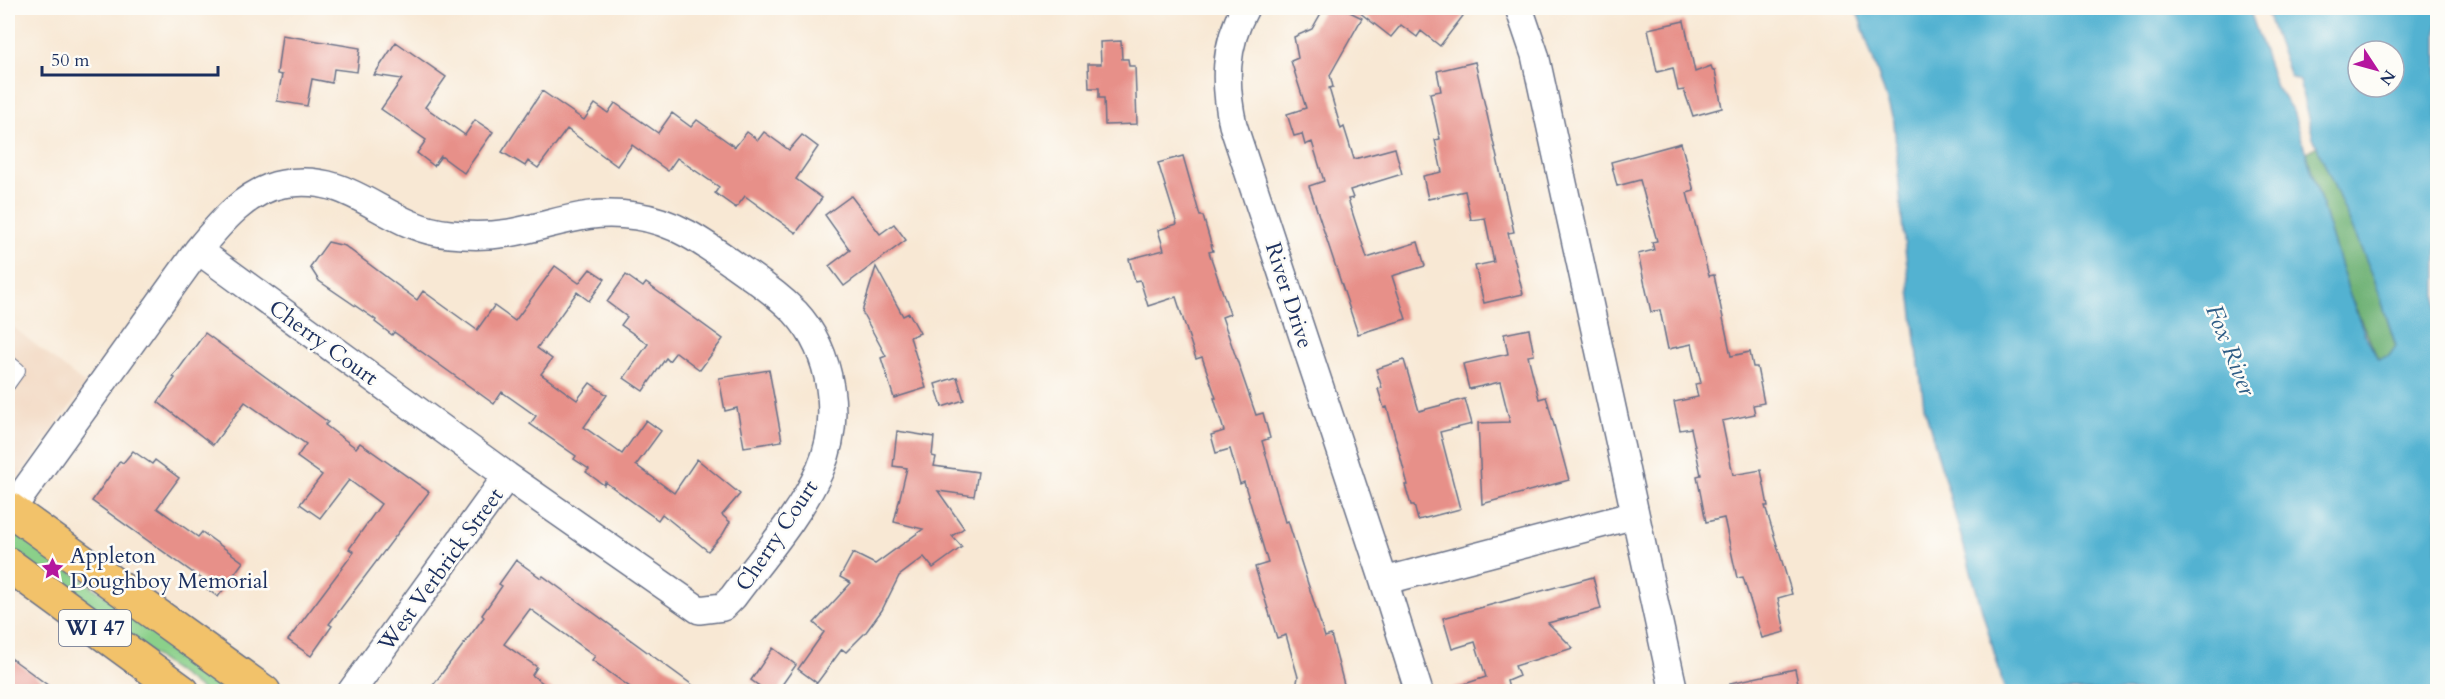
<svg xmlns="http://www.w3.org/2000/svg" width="2445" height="699" font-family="Cardo,serif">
<rect width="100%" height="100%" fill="#fdfcf7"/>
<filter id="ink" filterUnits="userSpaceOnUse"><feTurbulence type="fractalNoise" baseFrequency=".0167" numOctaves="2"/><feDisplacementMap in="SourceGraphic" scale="12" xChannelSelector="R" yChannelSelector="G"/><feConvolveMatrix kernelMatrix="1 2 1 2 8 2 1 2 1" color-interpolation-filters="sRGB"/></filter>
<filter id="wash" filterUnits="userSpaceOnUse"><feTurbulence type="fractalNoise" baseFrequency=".008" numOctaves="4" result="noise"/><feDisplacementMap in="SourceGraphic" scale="24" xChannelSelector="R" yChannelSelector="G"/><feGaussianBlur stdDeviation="1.35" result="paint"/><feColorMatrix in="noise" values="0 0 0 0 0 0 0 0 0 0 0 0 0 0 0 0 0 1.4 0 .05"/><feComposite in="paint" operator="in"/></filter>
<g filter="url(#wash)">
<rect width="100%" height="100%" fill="#f8e8d4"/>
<!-- built -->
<path fill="#f1d5bd" d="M 8,323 L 86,385 L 21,474 L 9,487 L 8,487 Z"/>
<!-- green -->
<path fill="#8bd08a" stroke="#538074" stroke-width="1.5" d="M 17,534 L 240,691 L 204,691 L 12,553 L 8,547 L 10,538 Z"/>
<!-- forest -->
<path fill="#70b276" stroke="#46706a" stroke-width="1.5" d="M 2317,146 L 2374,278 L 2396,347 L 2389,356 L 2378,359 L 2349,293 L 2306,152 Z"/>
<!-- water -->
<path fill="#53b2d1" stroke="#377098" stroke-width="1.5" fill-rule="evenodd" d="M 1856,8 L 2249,8 L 2276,87 L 2293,111 L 2349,293 L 2366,337 L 2378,359 L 2389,356 L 2396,346 L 2374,278 L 2313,137 L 2299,81 L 2290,76 L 2265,8 L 2437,8 L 2437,691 L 2005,691 L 1924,406 L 1903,232 L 1894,122 ZM 2358,51 L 2394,51 L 2394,87 L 2358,87 Z"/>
<g id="blocks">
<!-- building -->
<path fill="#e79089" d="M 1324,8 L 1342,8 L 1362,18 L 1330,75 L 1333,87 L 1329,88 L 1341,129 L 1344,127 L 1354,159 L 1395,148 L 1402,174 L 1350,190 L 1353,198 L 1348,199 L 1367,258 L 1418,242 L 1425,266 L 1392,276 L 1406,319 L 1358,334 L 1309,186 L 1324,181 L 1312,142 L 1305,145 L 1302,134 L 1294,136 L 1287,114 L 1306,108 L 1291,61 L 1298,58 L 1294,37 L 1312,29 Z
M 1354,8 L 1453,8 L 1463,16 L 1440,46 L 1421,31 L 1417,37 L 1401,25 L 1391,37 Z
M 1684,21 L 1695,72 L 1711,66 L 1713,71 L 1715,70 L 1722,108 L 1693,116 L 1684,90 L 1678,91 L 1673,68 L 1657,72 L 1648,29 Z
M 282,35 L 360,48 L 357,72 L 334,69 L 332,83 L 312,79 L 307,106 L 277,101 L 282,75 L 277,74 Z
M 1121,41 L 1122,59 L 1128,59 L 1129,66 L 1135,66 L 1137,124 L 1105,125 L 1104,98 L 1099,98 L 1099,88 L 1089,88 L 1088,64 L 1101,64 L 1100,42 Z
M 396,42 L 446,77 L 425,107 L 465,135 L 475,120 L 493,132 L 464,173 L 441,156 L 434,166 L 417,153 L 426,140 L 381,109 L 402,79 L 374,75 Z
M 1475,62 L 1514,232 L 1508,233 L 1523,294 L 1484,303 L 1475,266 L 1494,262 L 1485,218 L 1471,220 L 1465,191 L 1428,199 L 1423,176 L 1442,172 L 1435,140 L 1440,139 L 1430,93 L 1441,91 L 1437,71 Z
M 542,91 L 584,120 L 595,104 L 608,113 L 615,103 L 658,133 L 672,113 L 691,127 L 697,120 L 735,147 L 747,132 L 758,140 L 764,132 L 789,150 L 802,135 L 818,147 L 796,179 L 822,198 L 796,233 L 745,196 L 736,208 L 715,193 L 719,187 L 677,158 L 668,171 L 632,145 L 617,166 L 567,129 L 538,168 L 528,161 L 525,166 L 502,152 Z
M 1681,143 L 1694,191 L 1687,193 L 1709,276 L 1714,275 L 1731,356 L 1750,352 L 1753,367 L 1757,367 L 1764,403 L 1753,405 L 1755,414 L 1722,421 L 1733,475 L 1761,470 L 1768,506 L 1765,506 L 1792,594 L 1778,598 L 1785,632 L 1762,638 L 1743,577 L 1737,578 L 1724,518 L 1706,522 L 1697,476 L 1701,475 L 1691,428 L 1680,430 L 1674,402 L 1698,397 L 1695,384 L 1701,383 L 1692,344 L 1668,349 L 1660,310 L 1651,312 L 1638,254 L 1654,250 L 1652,242 L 1657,241 L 1640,180 L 1617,186 L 1611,162 Z
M 1183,156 L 1200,216 L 1203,216 L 1213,251 L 1209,252 L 1230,314 L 1222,317 L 1256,415 L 1263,413 L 1270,438 L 1262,441 L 1285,522 L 1288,521 L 1325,637 L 1331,635 L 1346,692 L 1299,692 L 1297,682 L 1298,677 L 1286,635 L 1277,638 L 1255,567 L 1268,563 L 1244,482 L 1240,484 L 1230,449 L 1216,453 L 1211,435 L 1224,431 L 1214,398 L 1216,398 L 1202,357 L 1196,359 L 1176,297 L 1148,306 L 1140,280 L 1135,281 L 1129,259 L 1164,250 L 1158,230 L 1177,224 L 1158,163 Z
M 851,196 L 880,234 L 894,224 L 906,240 L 844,286 L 829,266 L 850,250 L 825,215 Z
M 328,242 L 345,246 L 417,300 L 423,291 L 477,330 L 494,306 L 515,321 L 555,266 L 579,283 L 590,269 L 605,279 L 589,301 L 577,292 L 537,348 L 552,359 L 541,374 L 577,400 L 590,383 L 607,395 L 584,427 L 622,454 L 646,420 L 661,431 L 636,465 L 674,493 L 697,459 L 740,494 L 722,515 L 730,522 L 723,534 L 708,551 L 662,514 L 658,520 L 605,482 L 604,485 L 586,472 L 589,469 L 574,459 L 576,456 L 530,424 L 536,416 L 502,392 L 494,404 L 394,332 L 392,335 L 375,322 L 376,320 L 319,281 L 310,267 Z
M 876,267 L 903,316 L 909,313 L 920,333 L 910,337 L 926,388 L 894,398 L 881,358 L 886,356 L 862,312 Z
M 626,275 L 643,287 L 646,283 L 723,339 L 700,370 L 676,352 L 669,361 L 666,358 L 643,391 L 624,378 L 648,344 L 621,325 L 627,317 L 607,302 Z
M 1529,329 L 1534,355 L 1528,356 L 1539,399 L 1546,397 L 1548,403 L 1569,480 L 1482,504 L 1478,423 L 1510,422 L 1500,382 L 1469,389 L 1463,364 L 1508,354 L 1504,334 Z
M 205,333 L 328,422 L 325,425 L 356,448 L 360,443 L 429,492 L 329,624 L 332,626 L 311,656 L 288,640 L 354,552 L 349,549 L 381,504 L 349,480 L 320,518 L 300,504 L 322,475 L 297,457 L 306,444 L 245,402 L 213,445 L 158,402 L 175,378 L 173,377 Z
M 1404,360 L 1419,411 L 1465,399 L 1472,424 L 1440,432 L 1460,509 L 1418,520 L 1414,505 L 1411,505 L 1405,485 L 1408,485 L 1387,407 L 1384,408 L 1378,389 L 1382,388 L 1376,369 Z
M 769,370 L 782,441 L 744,447 L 737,408 L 725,411 L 719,378 Z
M 957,377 L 964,400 L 942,407 L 935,384 Z
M 897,431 L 934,437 L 932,456 L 936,457 L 934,466 L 978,472 L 974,496 L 938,491 L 964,528 L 952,536 L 962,547 L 933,568 L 924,557 L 899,576 L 882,610 L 866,632 L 846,652 L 842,649 L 817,683 L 798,669 L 824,632 L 814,623 L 851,583 L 840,577 L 853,553 L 875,564 L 923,529 L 894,522 L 907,468 L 893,466 Z
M 133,451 L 152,464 L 155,460 L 179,478 L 157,508 L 198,537 L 202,532 L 243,562 L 218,597 L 203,586 L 206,582 L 92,501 L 120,461 L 123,463 Z
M 516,560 L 541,578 L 543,576 L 702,692 L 637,692 L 592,660 L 595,656 L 530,609 L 504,644 L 537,667 L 532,675 L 555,692 L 428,692 L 484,617 L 482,615 L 502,586 L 499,584 Z
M 1593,577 L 1601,609 L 1548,623 L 1573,648 L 1515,666 L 1519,676 L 1507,681 L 1510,692 L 1452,692 L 1452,688 L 1486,677 L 1475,642 L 1452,649 L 1443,618 Z
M 773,648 L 796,665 L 777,692 L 768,692 L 751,680 Z
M 8,656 L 22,666 L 57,692 L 8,692 Z
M 1795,669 L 1800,692 L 1731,692 L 1730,683 Z"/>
</g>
</g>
<g filter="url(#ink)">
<use href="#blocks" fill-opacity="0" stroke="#687087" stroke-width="1.5"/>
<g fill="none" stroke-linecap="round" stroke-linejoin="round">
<defs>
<path id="service" d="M 8,362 L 18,370 L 8,384"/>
<path id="minor" d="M 1245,8 C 1224,46 1224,84 1233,125 L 1384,581 L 1419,692
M 1519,8 L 1535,55 L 1674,692
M 8,514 L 198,250 C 220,223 247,190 283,184 C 354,171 383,228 450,234 C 469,236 489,236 509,233 C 556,225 584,208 636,216 C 680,222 713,250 749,275 C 765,286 781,298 795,312 C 833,353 842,420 820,470 C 800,515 762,558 733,597 L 723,607 L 699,610 L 507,476 L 198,250
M 1384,581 L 1635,515
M 351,692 L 507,476"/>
<path id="primary" d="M 8,508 L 264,692
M 8,564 L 183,692"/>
</defs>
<!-- service casing -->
<use href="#service" stroke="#687087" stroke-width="16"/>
<!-- minor casing -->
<use href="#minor" stroke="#687087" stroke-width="30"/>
<!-- primary casing -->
<use href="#primary" stroke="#687087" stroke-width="36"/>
<!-- service -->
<use href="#service" stroke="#fff" stroke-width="14"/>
<!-- minor -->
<use href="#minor" stroke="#fff" stroke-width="27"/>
<!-- primary -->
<use href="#primary" stroke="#f2c26a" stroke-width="33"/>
</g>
</g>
<!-- icons -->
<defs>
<symbol id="sight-bare" viewBox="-9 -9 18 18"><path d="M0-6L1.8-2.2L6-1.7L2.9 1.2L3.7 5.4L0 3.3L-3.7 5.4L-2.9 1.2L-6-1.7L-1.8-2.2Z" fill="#b5179e" stroke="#fdfcf7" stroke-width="2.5" paint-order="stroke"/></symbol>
</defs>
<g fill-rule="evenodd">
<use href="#sight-bare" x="36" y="552" width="33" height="33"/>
</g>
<g text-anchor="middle" stroke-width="5" stroke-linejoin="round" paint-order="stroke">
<!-- shield labels -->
<rect fill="#fdfcf7" stroke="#5f6c8c" stroke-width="1.5" x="59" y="610" width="72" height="36" rx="4.5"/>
<g font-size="21" font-weight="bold" fill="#1b2f5e">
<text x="95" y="635">WI 47</text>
</g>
<!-- street labels -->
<g font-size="22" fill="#1b2f5e" stroke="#fdfcf7">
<text transform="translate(1290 295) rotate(72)" y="8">River Drive</text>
<text transform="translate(324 342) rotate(36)" y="8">Cherry Court</text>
<text transform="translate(776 535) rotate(-56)" y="8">Cherry Court</text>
<text transform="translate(440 569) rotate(-54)" y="8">West Verbrick Street</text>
</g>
<!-- poi labels -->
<g font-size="22" fill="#1b2f5e" stroke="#fdfcf7" text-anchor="start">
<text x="70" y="563">Appleton<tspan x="70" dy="25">Doughboy Memorial</tspan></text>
</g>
<!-- water labels -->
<g font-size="24" font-style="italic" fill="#2f5d86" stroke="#fdfcf7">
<text transform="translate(2231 350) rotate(68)" y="8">Fox River</text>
</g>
</g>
<!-- margin -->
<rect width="2445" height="699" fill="none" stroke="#fdfcf7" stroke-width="30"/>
<!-- north arrow -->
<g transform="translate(2376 69) rotate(126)"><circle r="28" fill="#fdfcf7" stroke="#a3aaba" stroke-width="1.5"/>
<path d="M0-4.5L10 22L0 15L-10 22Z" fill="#b5179e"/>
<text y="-9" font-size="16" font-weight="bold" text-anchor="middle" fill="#1b2f5e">N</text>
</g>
<!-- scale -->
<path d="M42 66v9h176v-9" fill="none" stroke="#1b2f5e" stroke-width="3"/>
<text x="51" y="66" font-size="18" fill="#1b2f5e" stroke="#fdfcf7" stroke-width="4.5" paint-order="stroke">50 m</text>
</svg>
